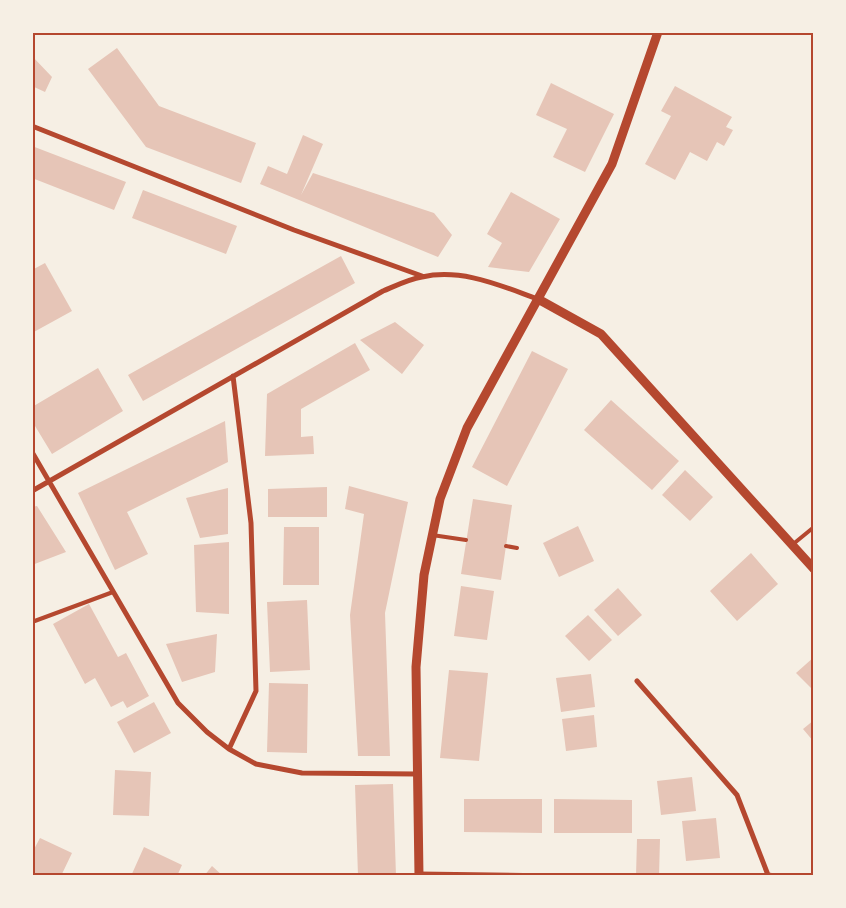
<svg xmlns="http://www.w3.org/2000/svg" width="846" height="908" font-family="Inter,sans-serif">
<rect width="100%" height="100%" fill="#f6efe4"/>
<!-- building -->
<path fill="#e6c5b7" d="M 117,48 L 159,106 L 256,143 L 241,183 L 146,147 L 88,69 Z
M 32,56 L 52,77 L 45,92 L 32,86 Z
M 551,83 L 614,114 L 585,172 L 553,157 L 567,129 L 536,115 Z
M 675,86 L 732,117 L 726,127 L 733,130 L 724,146 L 717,142 L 707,161 L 690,152 L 675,180 L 645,164 L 671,116 L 661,111 Z
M 303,135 L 323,144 L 301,195 L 313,173 L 434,213 L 452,235 L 438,257 L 260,184 L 268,166 L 287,174 Z
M 32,146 L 126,182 L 114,210 L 32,178 Z
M 143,190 L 237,226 L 226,254 L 132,218 Z
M 511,192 L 560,219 L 529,272 L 488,267 L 502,243 L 487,234 Z
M 341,256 L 355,283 L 143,401 L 128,375 Z
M 45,263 L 72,311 L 32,333 L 32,270 Z
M 395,322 L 424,345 L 402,374 L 360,340 Z
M 355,343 L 370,370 L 301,409 L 301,437 L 313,436 L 314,454 L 265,456 L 267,394 Z
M 532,351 L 568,369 L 507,486 L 472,467 Z
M 98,368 L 123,411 L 52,454 L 32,421 L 32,407 Z
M 611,400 L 679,461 L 652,490 L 584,430 Z
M 225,421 L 228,462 L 127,512 L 148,554 L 115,570 L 78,493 Z
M 685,470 L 713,497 L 690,521 L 662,495 Z
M 349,486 L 408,502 L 385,613 L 390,756 L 358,756 L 350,615 L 364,514 L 345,509 Z
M 327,487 L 327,517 L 268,517 L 268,489 Z
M 228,488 L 228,534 L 200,538 L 186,498 Z
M 473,499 L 512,505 L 501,580 L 461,574 Z
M 37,506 L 66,552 L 32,565 L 32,507 Z
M 578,526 L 594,561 L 559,577 L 543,543 Z
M 284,527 L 319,527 L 319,585 L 283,585 Z
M 229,542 L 229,614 L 196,612 L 194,545 Z
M 751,553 L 778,584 L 737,621 L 710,591 Z
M 461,586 L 494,591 L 487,640 L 454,636 Z
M 618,588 L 642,615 L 618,636 L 594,610 Z
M 307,600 L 310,670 L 270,672 L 267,602 Z
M 89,604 L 118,657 L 126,653 L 149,696 L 127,708 L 123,701 L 111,707 L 95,678 L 85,684 L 53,624 Z
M 588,615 L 612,640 L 589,661 L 565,636 Z
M 217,634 L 215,672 L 182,682 L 166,644 Z
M 814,657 L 814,691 L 796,673 Z
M 449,670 L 488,673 L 479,761 L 440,758 Z
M 591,674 L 595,707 L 561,712 L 556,678 Z
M 269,683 L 308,684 L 307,753 L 267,752 Z
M 154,702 L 171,733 L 134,753 L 117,722 Z
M 594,715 L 597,747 L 566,751 L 562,719 Z
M 814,720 L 814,742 L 803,729 Z
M 115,770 L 151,772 L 149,816 L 113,815 Z
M 692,777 L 696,811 L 661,815 L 657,781 Z
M 393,784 L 396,876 L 358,876 L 355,785 Z
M 464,799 L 542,799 L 542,833 L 464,832 Z
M 554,799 L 632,800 L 632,833 L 554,833 Z
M 716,818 L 720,858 L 686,861 L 682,821 Z
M 40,838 L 72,853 L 61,876 L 32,876 L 32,853 Z
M 637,839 L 660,839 L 659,876 L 636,876 Z
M 144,847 L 182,865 L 177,876 L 131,876 Z
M 212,866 L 223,876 L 204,876 Z"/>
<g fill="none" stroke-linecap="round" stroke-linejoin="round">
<!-- service -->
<path stroke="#b5482f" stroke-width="4" d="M 432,535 L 466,540
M 792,545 L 814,527
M 506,546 L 517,548
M 32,622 L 113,592"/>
<!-- minor -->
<path stroke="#b5482f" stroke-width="5" d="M 32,126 L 294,230 L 422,276
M 32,452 L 178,703 L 207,732 L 229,749 L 256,764 L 302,773 L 416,774
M 32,491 L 383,291 C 395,286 409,279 422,277 C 462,268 501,286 538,299
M 637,681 L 737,795 L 768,875 L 775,876
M 229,749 L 256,691 L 251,523 L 233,376
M 419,874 L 554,876"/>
<!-- tertiary -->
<path stroke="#b5482f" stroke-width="9" d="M 538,299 L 601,334 L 814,569
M 419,876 L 416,667 L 424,575 L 440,499 L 467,428 L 612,164 L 658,32"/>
</g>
<!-- border -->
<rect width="846" height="908" fill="none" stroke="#f6efe4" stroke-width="68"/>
<rect x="34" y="34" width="778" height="840" fill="none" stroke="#b5482f" stroke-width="2"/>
</svg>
